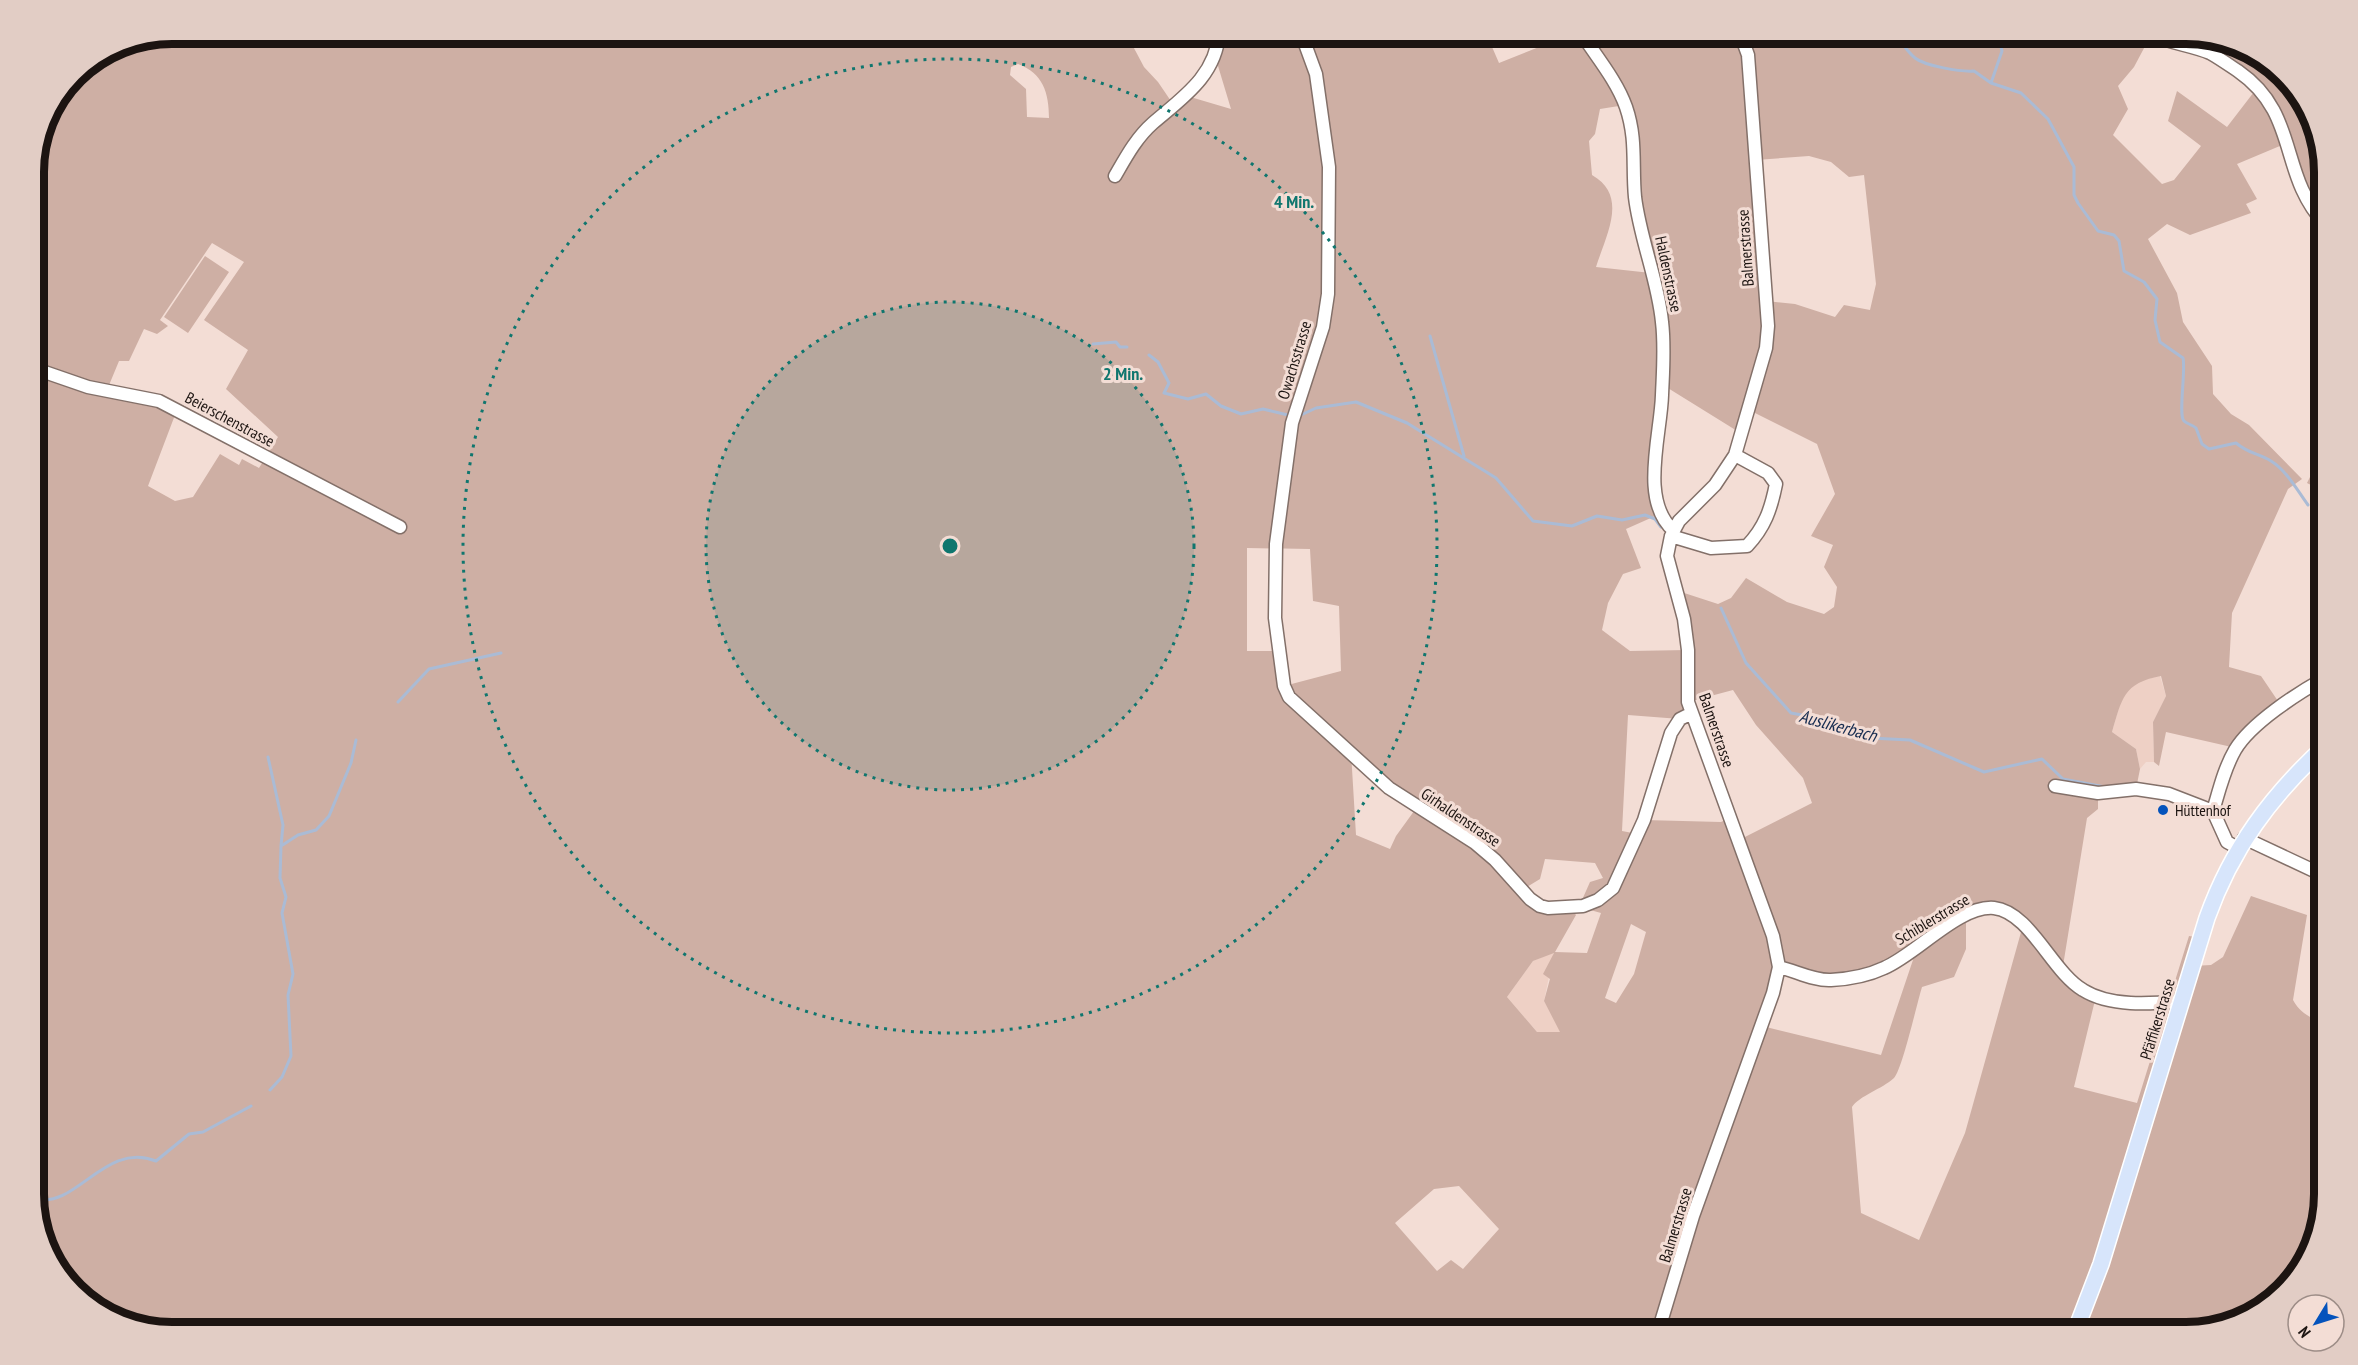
<svg xmlns="http://www.w3.org/2000/svg" width="2358" height="1365" font-family="'PT Sans Narrow',sans-serif">
<rect width="100%" height="100%" fill="#f3ddd5"/>
<!-- built -->
<path fill="#eed0c5" d="M 2160,676 L 2166,696 L 2153,722 L 2154,762 L 2146,762 L 2140,769 L 2136,749 L 2112,732 L 2122,697 L 2135,682 Z
M 1554,952 L 1544,1001 L 1561,1032 L 1537,1032 L 1507,997 L 1533,961 Z"/>
<!-- green -->
<path fill="#ceafa4" fill-rule="evenodd" d="M 171,33 L 1126,33 L 1144,67 L 1158,82 L 1175,107 L 1187,96 L 1231,109 L 1215,56 L 1213,33 L 1486,33 L 1499,63 L 1559,39 L 1556,33 L 2149,33 L 2151,35 L 2134,67 L 2118,86 L 2128,109 L 2113,135 L 2162,184 L 2174,180 L 2201,146 L 2168,121 L 2177,91 L 2227,127 L 2257,88 L 2239,72 L 2172,41 L 2175,33 L 2187,33 L 2256,51 L 2302,95 L 2325,163 L 2325,224 L 2287,143 L 2237,164 L 2257,199 L 2246,204 L 2251,213 L 2190,235 L 2167,224 L 2148,239 L 2177,293 L 2183,322 L 2212,366 L 2213,394 L 2231,414 L 2249,425 L 2302,479 L 2288,489 L 2232,613 L 2229,667 L 2261,676 L 2282,707 L 2236,748 L 2166,732 L 2159,766 L 2154,762 L 2153,722 L 2166,696 L 2161,676 C 2123,683 2122,699 2112,732 L 2136,749 L 2140,769 L 2136,789 L 2098,793 L 2098,809 L 2087,818 L 2062,972 L 2096,996 L 2074,1087 L 2137,1103 L 2189,936 L 2201,938 L 2193,966 L 2211,965 L 2223,957 L 2251,896 L 2307,915 L 2293,1000 C 2301,1014 2310,1018 2325,1022 L 2325,1194 L 2307,1263 L 2256,1313 L 2187,1332 L 2090,1332 L 2079,1325 L 2075,1332 L 171,1332 L 102,1314 L 56,1270 L 33,1202 L 33,163 L 44,118 L 74,73 L 119,43 ZM 1018,64 C 1043,73 1049,93 1049,118 L 1027,117 L 1026,89 L 1010,75 L 1011,67 ZM 1625,105 L 1651,273 L 1596,267 C 1606,235 1629,196 1592,175 L 1589,141 L 1595,134 L 1600,109 ZM 1809,156 L 1831,162 L 1849,177 L 1864,175 L 1876,284 L 1870,310 L 1844,305 L 1835,317 L 1795,304 L 1766,301 L 1756,160 ZM 212,243 L 244,262 L 204,320 L 248,350 L 226,389 L 278,437 L 259,468 L 242,459 L 239,465 L 220,454 L 193,497 L 175,501 L 148,486 L 175,415 L 136,394 L 107,390 L 119,361 L 129,361 L 144,329 L 157,334 L 168,326 L 160,320 ZM 1663,385 L 1742,434 L 1749,410 L 1817,444 L 1835,494 L 1811,536 L 1833,545 L 1824,567 L 1837,587 L 1834,607 L 1824,614 L 1787,602 L 1746,578 L 1731,598 L 1718,604 L 1675,590 L 1688,650 L 1630,651 L 1602,630 L 1608,603 L 1623,574 L 1641,568 L 1626,529 L 1662,513 L 1654,477 ZM 1247,548 L 1310,549 L 1313,601 L 1339,606 L 1341,671 L 1284,686 L 1278,651 L 1247,651 ZM 1733,690 L 1756,725 L 1803,778 L 1812,803 L 1739,840 L 1730,818 L 1721,822 L 1644,820 L 1638,834 L 1622,831 L 1628,715 L 1680,719 L 1692,713 L 1688,702 ZM 1351,752 L 1417,807 L 1396,836 L 1390,849 L 1356,835 ZM 1545,859 L 1595,863 L 1603,878 L 1590,882 L 1582,900 L 1583,908 L 1601,913 L 1587,953 L 1555,952 L 1576,915 L 1570,908 L 1540,906 L 1522,890 L 1540,879 ZM 1999,909 L 2023,925 L 1965,1133 L 1919,1240 L 1861,1213 L 1852,1107 C 1859,1096 1882,1089 1894,1078 C 1902,1070 1917,1003 1922,987 L 1954,977 L 1966,949 L 1966,916 ZM 1631,924 L 1646,932 L 1634,974 L 1616,1003 L 1605,998 ZM 1917,948 L 1881,1055 L 1762,1026 L 1779,967 L 1829,980 L 1886,968 ZM 1554,953 L 1543,974 L 1550,979 L 1544,1001 L 1560,1032 L 1537,1032 L 1507,997 L 1533,961 ZM 1459,1186 L 1499,1229 L 1463,1269 L 1451,1260 L 1437,1271 L 1395,1223 L 1434,1189 Z
M 205,256 L 229,272 L 188,333 L 164,317 Z
M 2325,447 L 2325,492 L 2307,483 Z"/>
<g fill="none" stroke-linecap="round" stroke-linejoin="round">
<!-- stream -->
<path stroke="#aabbd5" stroke-width="3" d="M 1853,33 C 1867,41 1879,37 1894,41 C 1906,44 1907,52 1915,58 C 1925,66 1961,72 1974,71 L 1991,83 L 2021,93 L 2048,119 L 2074,167 L 2074,195 L 2078,203 L 2098,231 L 2114,235 L 2119,241 L 2124,271 L 2144,282 L 2157,299 L 2155,320 L 2160,342 L 2183,358 C 2186,370 2178,416 2184,421 C 2187,424 2193,425 2196,428 L 2202,444 L 2209,449 L 2236,443 C 2249,454 2258,453 2271,461 C 2287,471 2297,490 2308,505
M 1991,83 L 2002,51 L 1999,40 L 2003,33
M 1430,336 L 1464,456
M 1093,344 L 1116,342 L 1120,347 L 1127,347
M 1149,355 L 1158,362 L 1169,383 L 1164,393 L 1188,399 L 1206,394 L 1221,406 L 1241,414 L 1263,409 L 1288,415
M 1301,415 L 1316,408 L 1356,402 L 1407,423 L 1496,478 L 1533,521 L 1572,526 L 1597,516 L 1622,520 L 1645,515 L 1655,519 L 1661,527
M 1721,608 L 1746,663 L 1791,713 L 1824,719 L 1870,738 L 1910,740 L 1984,772 L 2042,759 L 2063,779 L 2105,787
M 398,702 L 429,669 L 501,653
M 268,757 L 283,825 L 281,846
M 270,1090 L 282,1077 L 291,1056 L 288,995 L 293,974 L 282,913 L 286,897 L 280,878 L 281,846 L 298,835 L 316,830 L 329,816 L 351,763 L 356,740
M 37,1199 C 77,1208 105,1141 156,1161 L 189,1134 L 203,1132 L 251,1106"/>
<defs>
<path id="minor" d="M 1301,33 L 1316,74 L 1329,167 L 1328,294 L 1323,327 L 1292,423 L 1276,544 L 1275,618 L 1284,686 L 1289,697 L 1389,788 L 1475,843 L 1495,860 L 1530,899 L 1540,906 L 1548,908 L 1583,906 L 1598,900 L 1613,888 L 1644,820 L 1671,733 L 1680,719 L 1692,713
M 1581,33 C 1596,56 1617,81 1626,107 C 1637,139 1632,165 1635,197 C 1640,239 1658,280 1662,322 C 1665,346 1663,371 1662,395 C 1661,435 1639,501 1674,531
M 2149,33 C 2167,43 2191,45 2210,53 C 2219,58 2229,65 2238,71 C 2300,114 2278,174 2325,224
M 1115,176 C 1126,157 1136,138 1153,123 C 1182,98 1216,76 1219,33
M 33,368 L 88,387 L 159,401 L 400,527
M 1671,536 L 1711,548 L 1747,546 C 1765,527 1771,509 1776,484 L 1768,473 L 1735,455
M 2055,786 L 2098,793 L 2136,789 L 2169,794 L 2213,811 L 2227,842 L 2238,848
M 2213,811 C 2219,791 2224,769 2235,750 C 2251,723 2298,693 2325,678
M 2244,838 L 2325,876
M 1779,967 C 1796,971 1814,981 1831,980 C 1850,979 1867,976 1884,968 C 1917,954 1959,905 1994,908 C 2030,912 2052,972 2083,990 C 2110,1007 2150,1004 2181,1001
M 1658,1332 L 1693,1216 L 1773,993 L 1779,967 L 1773,936 L 1688,702 L 1688,650 L 1684,619 L 1667,556 L 1671,536 L 1679,521 L 1715,485 L 1735,455 L 1766,348 L 1768,326 L 1748,55 L 1740,33"/>
<path id="major" d="M 2075,1332 L 2101,1264 L 2207,918 C 2232,848 2271,796 2325,746"/>
</defs>
<!-- minor casing -->
<use href="#minor" stroke="#837069" stroke-width="15"/>
<!-- major casing -->
<use href="#major" stroke="#fff" stroke-width="18"/>
<!-- minor -->
<use href="#minor" stroke="#fff" stroke-width="12"/>
<!-- major -->
<use href="#major" stroke="#d7e5fb" stroke-width="15"/>
</g>
<!-- distance rings -->
<circle cx="950" cy="546" r="244" fill="#0f766e" fill-opacity=".12"/>
<g fill="none" stroke="#0f766e" stroke-width="3" stroke-dasharray="3 6">
<circle cx="950" cy="546" r="244"/>
<circle cx="950" cy="546" r="487"/>
</g>
<!-- markers -->
<circle fill="#0453bc" stroke="#f3ddd5" stroke-width="2" cx="2163" cy="810" r="6"/>
<g text-anchor="middle" stroke-width="6" stroke-linejoin="round" paint-order="stroke">
<!-- street labels -->
<g font-size="16" fill="#1c1411" stroke="#f3ddd5">
<text transform="translate(1745 248) rotate(-94)" y="6">Balmerstrasse</text>
<text transform="translate(1669 274) rotate(78)" y="6">Haldenstrasse</text>
<text transform="translate(1294 360) rotate(-73)" y="6">Owachsstrasse</text>
<text transform="translate(230 419) rotate(28)" y="6">Beierschenstrasse</text>
<text transform="translate(1717 730) rotate(71)" y="6">Balmerstrasse</text>
<text transform="translate(1461 817) rotate(34)" y="6">Girhaldenstrasse</text>
<text transform="translate(1932 919) rotate(-31)" y="6">Schiblerstrasse</text>
<text transform="translate(2157 1019) rotate(-73)" y="6">Pfäffikerstrasse</text>
<text transform="translate(1675 1225) rotate(-73)" y="6">Balmerstrasse</text>
</g>
<!-- poi labels -->
<g font-size="16" fill="#1c1411" stroke="#f3ddd5" text-anchor="start">
<text x="2175" y="816">Hüttenhof</text>
</g>
<!-- water labels -->
<g font-size="18" font-style="italic" fill="#152b4f" stroke="#f3ddd5">
<text transform="translate(1838 726) rotate(15)" y="6">Auslikerbach</text>
</g>
</g>
<!-- crop -->
<path d="M0 0H2358V1365H0ZM172 44H2186A128 128 0 0 1 2314 172V1194A128 128 0 0 1 2186 1322H172A128 128 0 0 1 44 1194V172A128 128 0 0 1 172 44Z" fill="#e2cdc5" fill-rule="evenodd"/>
<path fill="none" stroke="#1c1411" stroke-width="8" d="M172 44H2186A128 128 0 0 1 2314 172V1194A128 128 0 0 1 2186 1322H172A128 128 0 0 1 44 1194V172A128 128 0 0 1 172 44Z"/>
<circle cx="950" cy="546" r="9" fill="#0f766e" stroke="#f3ddd5" stroke-width="3"/>
<g font-size="18" text-anchor="middle" font-weight="bold" fill="#0f766e" stroke="#f3ddd5" stroke-width="6" stroke-linejoin="round" paint-order="stroke">
<text x="1294" y="208">4 Min.</text>
<text x="1123" y="380">2 Min.</text>
</g>
<!-- north arrow -->
<g transform="translate(2316 1323) rotate(232)"><circle r="28" fill="#f3ddd5" stroke="#9d8d87" stroke-width="1.5"/>
<path d="M0-4.5L10 22L0 15L-10 22Z" fill="#0453bc"/>
<text y="-9" font-size="16" font-weight="bold" text-anchor="middle" fill="#1c1411">N</text>
</g>
</svg>
